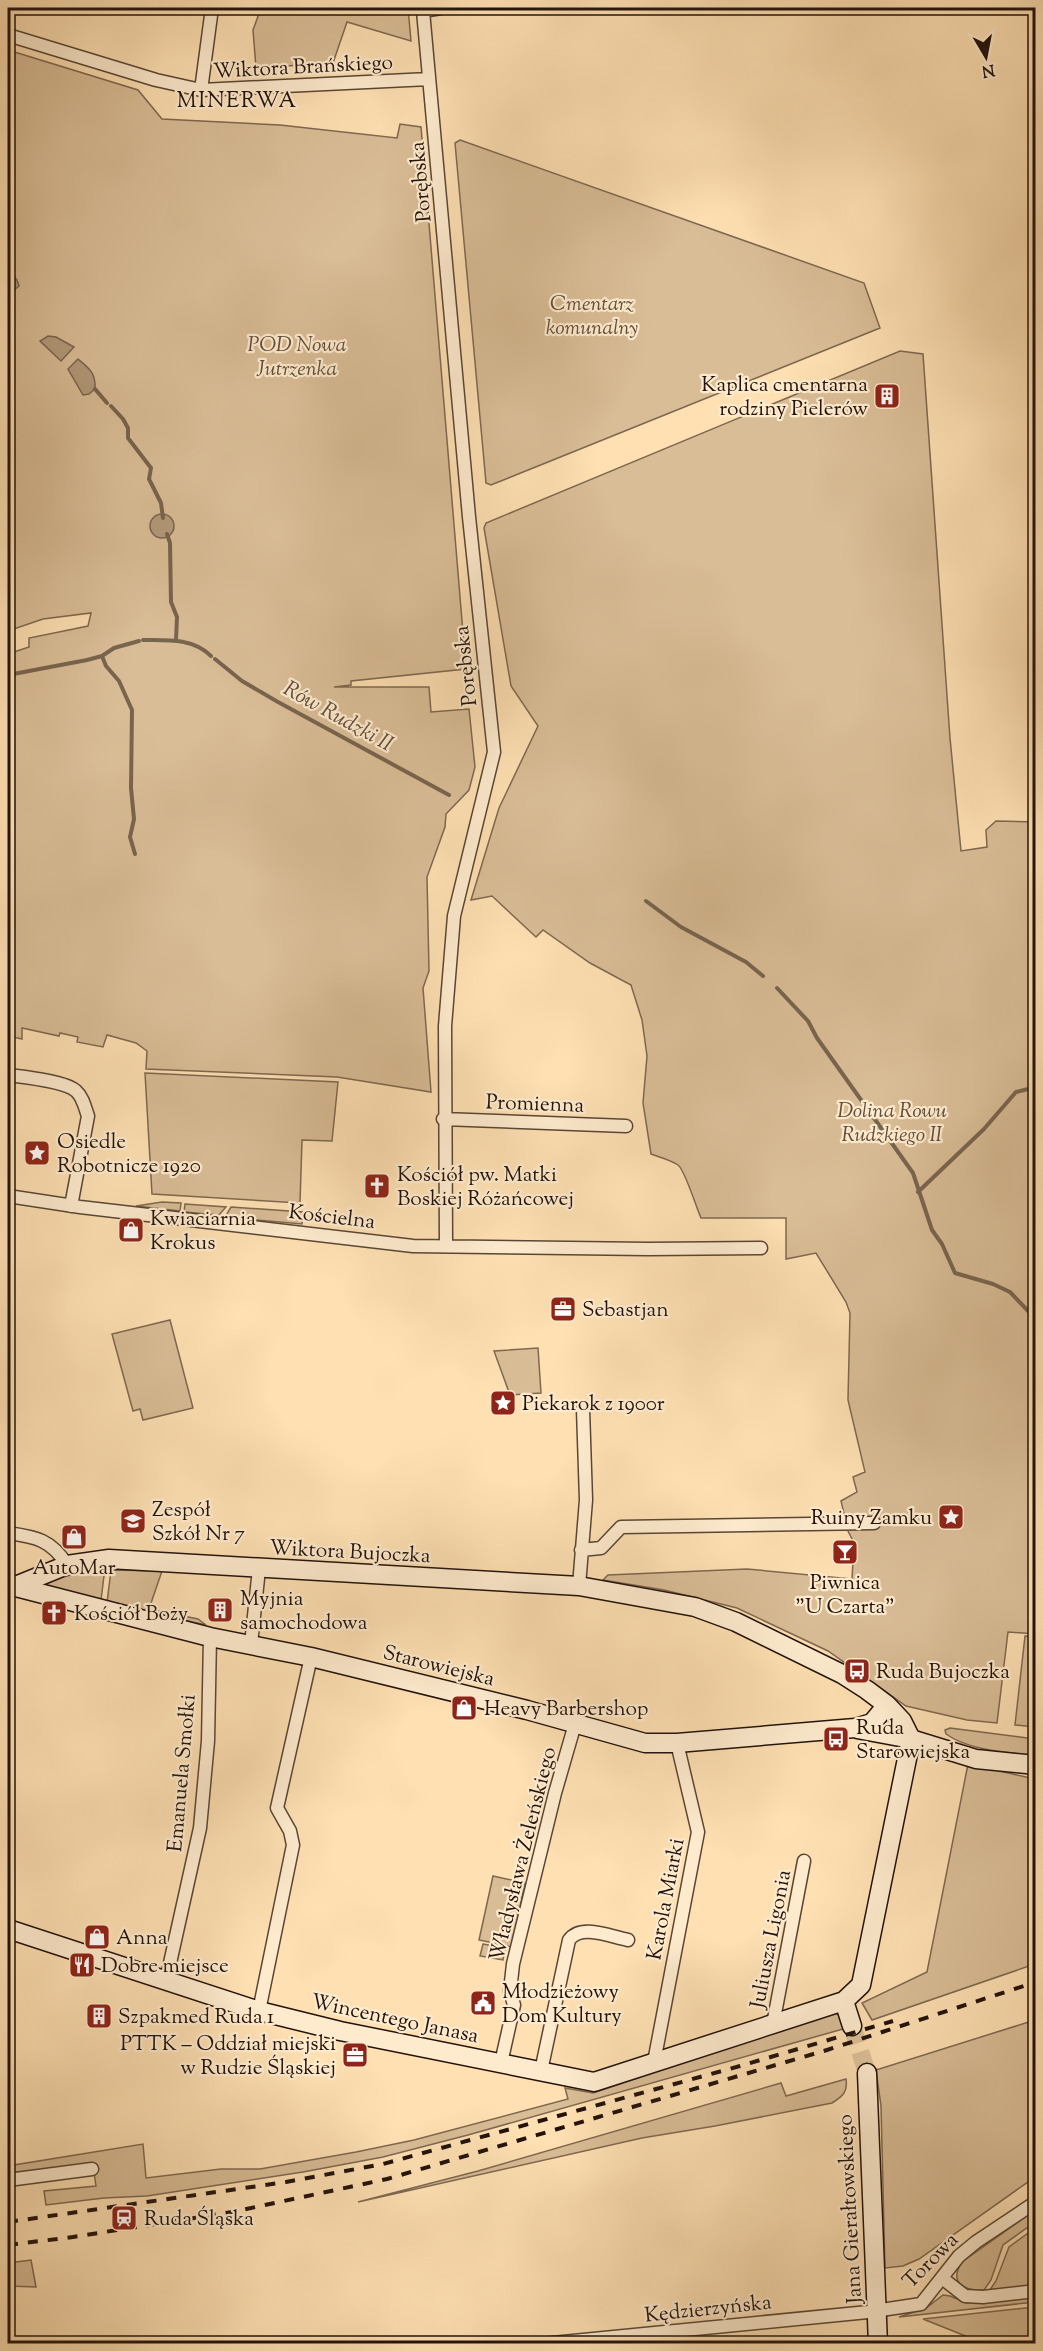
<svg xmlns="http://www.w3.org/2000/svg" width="1043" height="2351" font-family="'Sorts Mill Goudy',serif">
<rect width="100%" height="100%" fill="#fee0b3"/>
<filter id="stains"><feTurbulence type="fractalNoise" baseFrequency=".00333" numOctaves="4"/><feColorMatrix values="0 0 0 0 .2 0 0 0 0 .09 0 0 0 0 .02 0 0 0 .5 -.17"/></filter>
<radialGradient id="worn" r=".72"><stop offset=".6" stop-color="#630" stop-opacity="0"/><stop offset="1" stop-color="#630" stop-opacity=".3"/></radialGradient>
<!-- green -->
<path fill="#d9bd96" stroke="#7e6850" stroke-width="1.5" d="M 261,8 L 408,8 L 411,41 L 347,22 L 333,63 L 256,68 L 253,30 Z
M 8,50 L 138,90 L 162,119 L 280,125 L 397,138 L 400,124 L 421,127 L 466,669 L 351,681 L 351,685 L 334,687 L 429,687 L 431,712 L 469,709 L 475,767 L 469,790 L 446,814 L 445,827 L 427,877 L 429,971 L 423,988 L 431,1092 L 337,1077 L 146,1069 L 147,1051 L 136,1043 L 107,1035 L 103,1047 L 77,1042 L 78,1037 L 60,1033 L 59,1036 L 22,1028 L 22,1039 L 8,1036 L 8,654 L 29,647 L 29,638 L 88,626 L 91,613 L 43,619 L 8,631 Z
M 460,140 L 864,283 L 880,328 L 491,485 L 486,483 L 455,143 Z
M 900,351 L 923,354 L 950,738 L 961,851 L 987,847 L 986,830 L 996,821 L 1035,822 L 1036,1634 L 1008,1632 L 997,1723 L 967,1720 L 906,1706 L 828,1651 L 737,1608 L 664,1590 L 603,1580 L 608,1575 L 747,1569 L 852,1579 L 854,1543 L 848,1531 L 841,1501 L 857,1492 L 853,1477 L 865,1472 L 848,1400 L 850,1313 L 846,1302 L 816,1253 L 786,1259 L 786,1218 L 701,1218 C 696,1207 685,1170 678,1165 C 671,1160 659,1157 651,1154 L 643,1103 L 647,1056 L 642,1020 L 631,985 L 590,963 L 543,930 L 536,937 L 492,896 L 471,900 L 499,808 L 538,726 L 511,686 L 484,528 L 486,523 Z
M 145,1073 L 338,1082 L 332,1141 L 302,1140 L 300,1203 L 152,1194 Z
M 162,1202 L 181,1203 L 180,1211 L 136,1206 Z
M 185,1204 L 226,1207 L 219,1215 L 184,1212 Z
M 231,1207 L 303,1212 L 302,1224 L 225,1217 Z
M 170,1320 L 193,1408 L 143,1420 L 140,1409 L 133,1411 L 112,1334 Z
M 538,1348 L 541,1393 L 510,1395 L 494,1351 Z
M 105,1568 L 101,1600 L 45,1590 L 43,1585 L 52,1579 Z
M 111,1570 L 162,1571 L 149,1609 L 198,1619 L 206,1625 L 107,1603 Z
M 1025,1636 L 1035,1637 L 1035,1727 L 1015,1725 Z
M 950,1728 L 1035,1739 L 1035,1756 C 1008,1752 970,1751 946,1734 L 945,1730 Z
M 968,1764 L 1035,1779 L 1035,1964 L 872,2020 L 862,2003 L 927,1972 Z
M 493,1876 L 525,1883 L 512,1947 L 479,1940 Z
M 483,1944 L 505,1948 L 503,1960 L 480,1956 Z
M 837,2011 L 843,2029 L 468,2135 L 383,2157 L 303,2172 L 147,2196 L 104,2198 L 46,2205 L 44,2191 L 96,2186 L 93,2166 L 8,2173 L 8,2166 L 143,2144 L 146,2178 L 221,2169 L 260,2169 L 356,2152 L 414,2140 L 568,2099 L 565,2088 L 593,2093 Z
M 1035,2020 L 1035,2177 L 919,2259 L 903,2266 L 885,2268 L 881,2106 L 876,2070 Z
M 846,2079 C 848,2092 843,2096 832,2103 L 715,2126 L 642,2138 L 358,2202 L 478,2171 L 781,2083 L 786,2096 Z
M 1035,2210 L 1035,2222 L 1003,2245 L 991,2280 L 984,2290 C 965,2291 948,2283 962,2262 Z
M 1035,2228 L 1035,2286 L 989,2291 L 996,2281 L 1009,2247 Z
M 31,2260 L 36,2287 L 8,2286 L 8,2263 Z
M 943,2295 L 950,2296 L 967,2303 L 1035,2297 L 1035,2302 L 899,2317 L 926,2308 Z
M 1035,2307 L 1035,2337 L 1028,2343 L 983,2343 L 923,2319 Z"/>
<!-- water -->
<path fill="#b39a7a" stroke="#79644e" stroke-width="1.5" d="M 8,271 L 17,280 L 19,286 L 8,295 Z
M 48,336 L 56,337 L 74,347 L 61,361 L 40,341 Z
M 78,359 C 89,368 96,373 95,389 L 89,394 L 83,395 L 68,369 Z
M150 526a12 12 0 1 1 24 0a12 12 0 1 1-24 0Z"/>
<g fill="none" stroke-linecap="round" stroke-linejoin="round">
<!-- stream -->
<path stroke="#79644e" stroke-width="4" d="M 95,389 L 107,403
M 111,406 L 123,419 L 128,428 L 128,438 L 151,468 L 149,479 L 161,503 L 163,518
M 167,534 L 170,543 L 171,602 L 177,617 L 176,640
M 143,640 C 167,640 193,638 211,656
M 102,656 L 106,666 L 119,681 L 132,710 L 131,788 L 134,819 L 130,837 L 135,854
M 215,659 L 242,681 L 278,702 L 449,795
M 8,675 L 87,660 L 102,656 L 114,648 L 139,641
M 646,901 L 681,927 L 746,962 L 763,976
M 777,988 L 808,1021 L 817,1038 L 913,1173 L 932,1230 L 942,1244 L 955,1273 L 993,1284 L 1010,1292 L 1030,1313 L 1036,1332
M 918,1192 L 984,1129 L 1016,1092 L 1036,1087"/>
<!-- secondary-tunnel -->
<path stroke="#ddc19a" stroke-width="18" stroke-dasharray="18 9" stroke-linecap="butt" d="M 852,2026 L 867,2073"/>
<defs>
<path id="street" d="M 441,8 L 423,11 L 469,517 L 494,752 L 454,916 L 445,1026 L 446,1246
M 8,35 L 156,80 L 201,90 L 429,79
M 201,90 L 212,8
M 8,1075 C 23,1077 65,1081 76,1091 C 83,1097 85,1108 88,1116 L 71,1206
M 443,1119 L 626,1126
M 8,1196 L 80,1207 L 413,1246 L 648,1249 L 761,1248
M 8,1533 C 35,1537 51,1539 67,1565
M 581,1550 L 601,1548 L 621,1527 L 874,1523
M 579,1586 L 586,1500 L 583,1409
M 251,1644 L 259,1569
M 166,1981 L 200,1828 L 208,1741 L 210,1637
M 259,2011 L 293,1845 L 290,1831 L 277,1808 L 311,1657
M 773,2024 L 804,1861
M 654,2062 L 698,1832 L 677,1743
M 501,2063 L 514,2005 L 510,1991 L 513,1964 L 555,1793 L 575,1724
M 541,2071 L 569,1940 C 581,1923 611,1937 628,1940
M 8,2180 L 92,2169
M 942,2278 L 965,2296 L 983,2297 L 1036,2291
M 542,2344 L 868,2312 L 921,2304 L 959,2256 L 976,2242 L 1036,2202"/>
<path id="secondary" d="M 16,1587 L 210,1637 L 311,1657 L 527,1710 L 645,1743 L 677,1743 L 855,1728 L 872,1723 L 887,1705
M 8,1589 L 67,1565 L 109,1559 L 579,1586 L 695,1607 L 736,1622 L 842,1674 L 867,1690 L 887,1705 L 902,1721 L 911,1739
M 857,1729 L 911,1739 L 976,1759 L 1036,1765
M 8,1929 L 259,2011 L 340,2031 L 594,2082 L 844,2001 L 861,1985 L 911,1739
M 844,2001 L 852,2026
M 867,2073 L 878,2344"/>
</defs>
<!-- street casing -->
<use href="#street" stroke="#594635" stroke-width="15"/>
<!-- secondary casing -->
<use href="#secondary" stroke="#22120b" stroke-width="21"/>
<!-- street -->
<use href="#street" stroke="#feebce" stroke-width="12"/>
<!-- secondary -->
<use href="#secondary" stroke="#feebce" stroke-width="18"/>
<!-- rail -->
<path stroke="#22120b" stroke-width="4" stroke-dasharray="10 10" stroke-linecap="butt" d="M 8,2222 L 286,2182 L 383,2164 L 740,2066 L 893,2021
M 8,2245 L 73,2237 L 232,2212 L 387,2179 L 827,2050 L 1036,1982"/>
</g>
<!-- icons -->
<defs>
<symbol id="building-square" viewBox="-11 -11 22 22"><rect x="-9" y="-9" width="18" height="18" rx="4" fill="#8f2418" stroke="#feebce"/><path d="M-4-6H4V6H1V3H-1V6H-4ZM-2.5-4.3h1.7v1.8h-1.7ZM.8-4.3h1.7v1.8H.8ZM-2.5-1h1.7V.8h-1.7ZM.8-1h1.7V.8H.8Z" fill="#fff"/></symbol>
<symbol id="sight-square" viewBox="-11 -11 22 22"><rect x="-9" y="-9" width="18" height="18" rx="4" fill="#8f2418" stroke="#feebce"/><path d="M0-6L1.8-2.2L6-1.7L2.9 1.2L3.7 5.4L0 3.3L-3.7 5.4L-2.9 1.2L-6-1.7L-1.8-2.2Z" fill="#fff"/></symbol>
<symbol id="church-square" viewBox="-11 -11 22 22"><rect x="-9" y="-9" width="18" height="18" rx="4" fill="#8f2418" stroke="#feebce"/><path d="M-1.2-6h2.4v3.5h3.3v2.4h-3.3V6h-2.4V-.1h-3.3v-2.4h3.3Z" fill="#fff"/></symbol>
<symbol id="shop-square" viewBox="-11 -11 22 22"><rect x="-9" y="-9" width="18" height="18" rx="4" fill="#8f2418" stroke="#feebce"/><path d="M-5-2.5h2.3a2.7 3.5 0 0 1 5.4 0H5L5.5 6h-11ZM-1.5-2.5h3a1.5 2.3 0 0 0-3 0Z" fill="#fff"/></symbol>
<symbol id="office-square" viewBox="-11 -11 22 22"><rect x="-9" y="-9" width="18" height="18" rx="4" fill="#8f2418" stroke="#feebce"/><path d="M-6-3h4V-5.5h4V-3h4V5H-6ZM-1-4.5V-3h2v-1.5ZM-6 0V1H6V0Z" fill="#fff"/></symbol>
<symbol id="school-square" viewBox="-11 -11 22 22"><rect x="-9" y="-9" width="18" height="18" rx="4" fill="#8f2418" stroke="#feebce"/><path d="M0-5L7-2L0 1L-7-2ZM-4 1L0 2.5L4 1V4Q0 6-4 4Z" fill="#fff"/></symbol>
<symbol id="bar-square" viewBox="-11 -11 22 22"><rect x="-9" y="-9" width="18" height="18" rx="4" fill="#8f2418" stroke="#feebce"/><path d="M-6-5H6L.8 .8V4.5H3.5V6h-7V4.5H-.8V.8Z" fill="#fff"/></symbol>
<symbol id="bus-square" viewBox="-11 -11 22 22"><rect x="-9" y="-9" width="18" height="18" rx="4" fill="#8f2418" stroke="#feebce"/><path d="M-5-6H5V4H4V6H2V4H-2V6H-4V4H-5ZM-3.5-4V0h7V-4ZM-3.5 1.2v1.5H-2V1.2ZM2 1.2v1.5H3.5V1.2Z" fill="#fff"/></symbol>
<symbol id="restaurant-square" viewBox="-11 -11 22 22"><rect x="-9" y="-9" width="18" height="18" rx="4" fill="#8f2418" stroke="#feebce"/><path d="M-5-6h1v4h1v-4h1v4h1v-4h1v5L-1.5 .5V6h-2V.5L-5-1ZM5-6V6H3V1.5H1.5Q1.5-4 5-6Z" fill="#fff"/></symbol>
<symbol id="civic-square" viewBox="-11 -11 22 22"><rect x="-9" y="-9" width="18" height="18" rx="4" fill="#8f2418" stroke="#feebce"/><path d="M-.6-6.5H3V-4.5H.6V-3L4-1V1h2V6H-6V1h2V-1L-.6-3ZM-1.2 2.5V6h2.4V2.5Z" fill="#fff"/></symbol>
<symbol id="station-square" viewBox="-11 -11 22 22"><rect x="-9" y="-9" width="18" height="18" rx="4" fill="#8f2418" stroke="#feebce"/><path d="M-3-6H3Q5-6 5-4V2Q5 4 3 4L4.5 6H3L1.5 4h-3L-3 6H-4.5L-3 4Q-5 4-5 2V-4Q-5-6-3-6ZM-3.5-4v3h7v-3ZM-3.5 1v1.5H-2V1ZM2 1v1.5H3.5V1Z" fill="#fff"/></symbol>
</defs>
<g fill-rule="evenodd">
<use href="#building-square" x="872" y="381" width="30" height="30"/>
<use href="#sight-square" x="22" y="1138" width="30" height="30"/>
<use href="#church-square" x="362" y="1171" width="30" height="30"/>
<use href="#shop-square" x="116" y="1215" width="30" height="30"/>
<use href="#office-square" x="548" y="1294" width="30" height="30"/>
<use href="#sight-square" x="488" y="1388" width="30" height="30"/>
<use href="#sight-square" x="936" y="1502" width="30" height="30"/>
<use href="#school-square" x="118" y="1506" width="30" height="30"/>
<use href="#shop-square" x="59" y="1522" width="30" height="30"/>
<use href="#bar-square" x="830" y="1537" width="30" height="30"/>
<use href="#building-square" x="205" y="1595" width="30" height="30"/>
<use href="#church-square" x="39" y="1598" width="30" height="30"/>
<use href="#bus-square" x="842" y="1656" width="30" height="30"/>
<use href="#shop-square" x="449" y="1693" width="30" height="30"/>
<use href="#bus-square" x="821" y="1724" width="30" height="30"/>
<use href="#shop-square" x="82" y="1922" width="30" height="30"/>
<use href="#restaurant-square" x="67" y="1950" width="30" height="30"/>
<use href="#civic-square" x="468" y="1988" width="30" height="30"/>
<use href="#building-square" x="84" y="2001" width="30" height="30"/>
<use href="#office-square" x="340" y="2040" width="30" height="30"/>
<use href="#station-square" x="109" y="2203" width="30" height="30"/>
</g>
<g text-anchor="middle" stroke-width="4.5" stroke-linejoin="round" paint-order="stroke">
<!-- street labels -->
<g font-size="21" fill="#22120b" stroke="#feebce">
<text transform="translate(303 66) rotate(-3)" y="7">Wiktora Brańskiego</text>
<text transform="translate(420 182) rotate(-95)" y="7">Porębska</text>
<text transform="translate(465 666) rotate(-96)" y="7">Porębska</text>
<text transform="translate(535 1103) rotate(2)" y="7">Promienna</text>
<text transform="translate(332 1216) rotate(7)" y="7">Kościelna</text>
<text transform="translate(350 1551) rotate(3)" y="7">Wiktora Bujoczka</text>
<text transform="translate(439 1665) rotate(14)" y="7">Starowiejska</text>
<text transform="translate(181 1773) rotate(-85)" y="7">Emanuela Smołki</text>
<text transform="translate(522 1854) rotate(-76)" y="7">Władysława Żeleńskiego</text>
<text transform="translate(665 1899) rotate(-79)" y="7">Karola Miarki</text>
<text transform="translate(770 1939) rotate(-79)" y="7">Juliusza Ligonia</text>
<text transform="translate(395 2018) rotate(12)" y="7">Wincentego Janasa</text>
<text transform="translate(849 2209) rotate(-93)" y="7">Jana Gierałtowskiego</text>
<text transform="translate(930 2260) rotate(-45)" y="7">Torowa</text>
<text transform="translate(708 2308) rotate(-6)" y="7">Kędzierzyńska</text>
</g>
<!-- park labels -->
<g font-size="21" font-style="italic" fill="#624e3c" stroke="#feebce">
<text x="592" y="310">Cmentarz<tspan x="592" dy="24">komunalny</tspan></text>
<text x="297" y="351">POD Nowa<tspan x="297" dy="24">Jutrzenka</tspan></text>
<text x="892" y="1117">Dolina Rowu<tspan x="892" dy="24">Rudzkiego II</tspan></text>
</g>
<!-- poi labels -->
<g font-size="21" fill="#22120b" stroke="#feebce" text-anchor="start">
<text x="868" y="391" text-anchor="end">Kaplica cmentarna<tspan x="868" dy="24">rodziny Pielerów</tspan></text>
<text x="57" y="1148">Osiedle<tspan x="57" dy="24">Robotnicze 1920</tspan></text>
<text x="397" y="1181">Kościół pw. Matki<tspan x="397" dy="24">Boskiej Różańcowej</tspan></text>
<text x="150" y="1225">Kwiaciarnia<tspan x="150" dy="24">Krokus</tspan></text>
<text x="582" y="1316">Sebastjan</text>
<text x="522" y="1410">Piekarok z 1900r</text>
<text x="152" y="1516">Zespół<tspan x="152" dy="24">Szkół Nr 7</tspan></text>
<text x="932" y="1524" text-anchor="end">Ruiny Zamku</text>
<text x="74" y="1574" text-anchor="middle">AutoMar</text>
<text x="845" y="1589" text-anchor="middle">Piwnica<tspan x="845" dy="24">"U Czarta"</tspan></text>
<text x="240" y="1605">Myjnia<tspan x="240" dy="24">samochodowa</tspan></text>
<text x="74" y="1620">Kościół Boży</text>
<text x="876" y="1678">Ruda Bujoczka</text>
<text x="484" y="1715">Heavy Barbershop</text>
<text x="856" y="1734">Ruda<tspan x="856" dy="24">Starowiejska</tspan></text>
<text x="116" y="1944">Anna</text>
<text x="101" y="1972">Dobre miejsce</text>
<text x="502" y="1998">Młodzieżowy<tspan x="502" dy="24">Dom Kultury</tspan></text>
<text x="118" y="2023">Szpakmed Ruda 1</text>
<text x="336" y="2050" text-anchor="end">PTTK – Oddział miejski<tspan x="336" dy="24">w Rudzie Śląskiej</tspan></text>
<text x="144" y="2225">Ruda Śląska</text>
</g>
<!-- neighbourhood labels -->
<g font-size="22" letter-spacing="1.5" fill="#22120b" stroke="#feebce">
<text x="237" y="107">MINERWA</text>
</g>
<!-- water labels -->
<g font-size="22" font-style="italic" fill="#634f3d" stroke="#feebce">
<text transform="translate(339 715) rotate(29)" y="8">Rów Rudzki II</text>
</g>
</g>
<!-- margin -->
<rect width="1043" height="2351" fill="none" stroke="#fee0b3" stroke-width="30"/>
<rect x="9" y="9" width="1025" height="2333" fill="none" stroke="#22120b" stroke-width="3"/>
<rect x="15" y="15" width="1013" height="2321" fill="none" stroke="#22120b" stroke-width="1.5"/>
<!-- north arrow -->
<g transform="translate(986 57) rotate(170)" stroke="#feebce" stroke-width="4.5" paint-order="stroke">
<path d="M0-4.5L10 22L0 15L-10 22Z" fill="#22120b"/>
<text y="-9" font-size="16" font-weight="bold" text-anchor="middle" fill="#22120b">N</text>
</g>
<rect width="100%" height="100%" filter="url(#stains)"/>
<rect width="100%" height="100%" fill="url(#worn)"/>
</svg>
